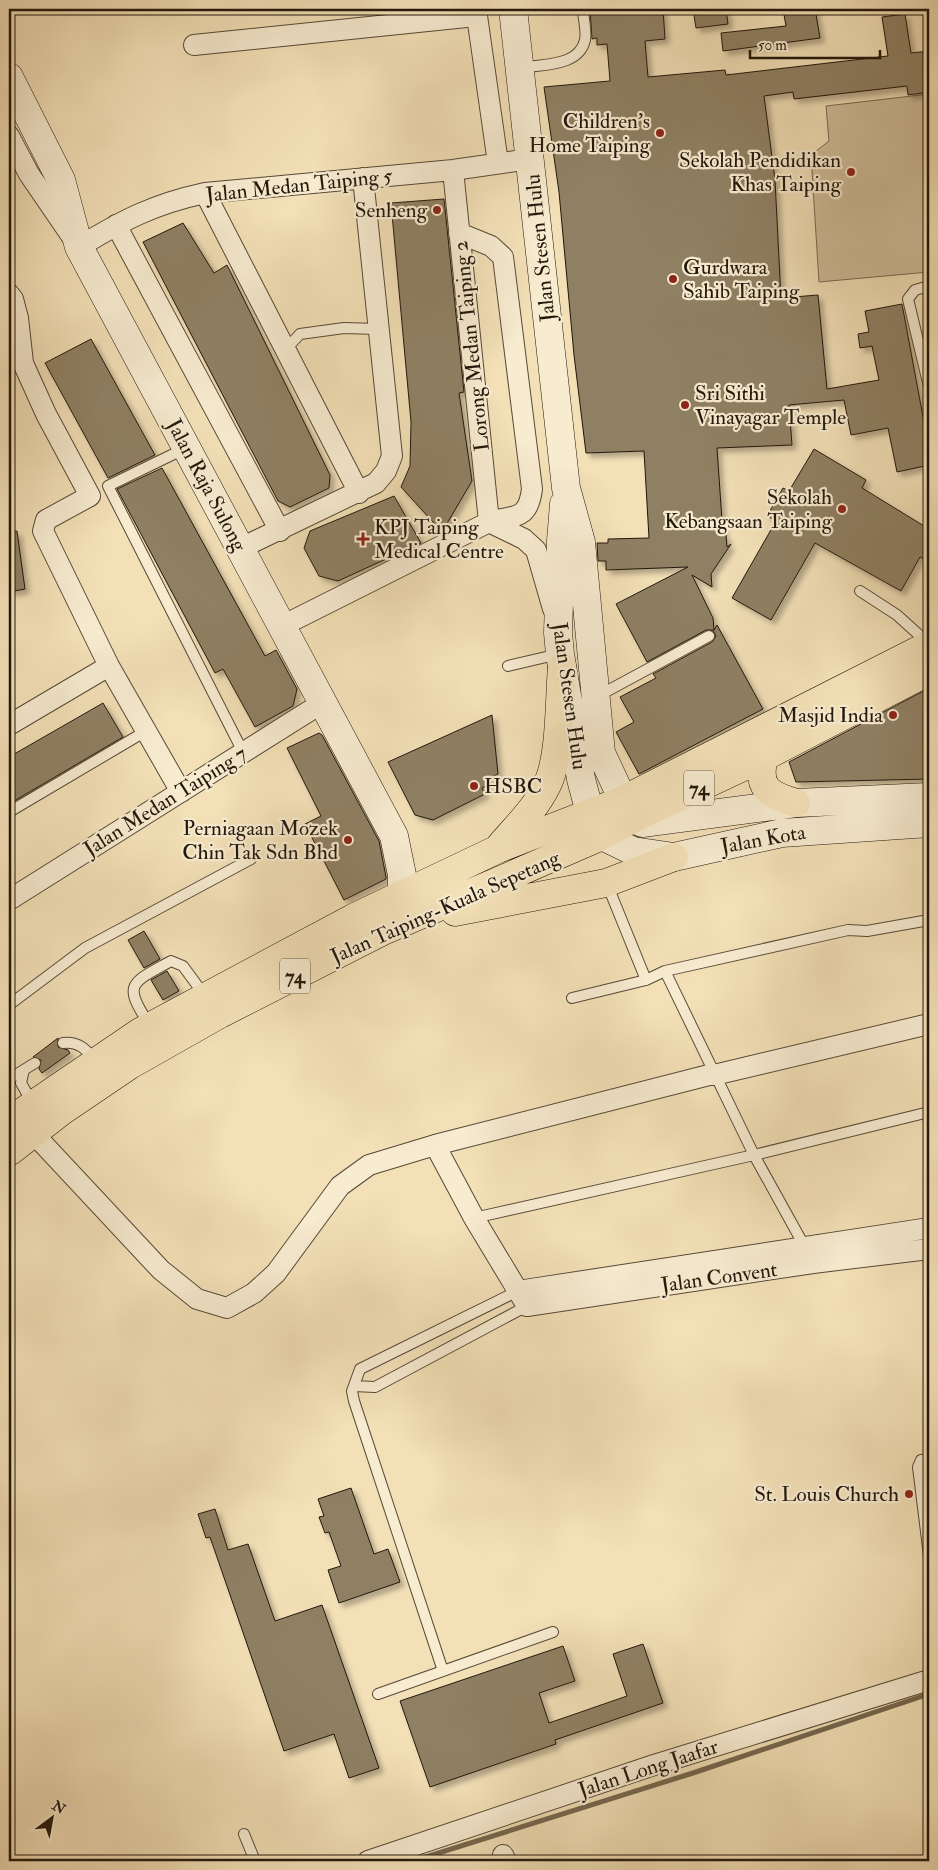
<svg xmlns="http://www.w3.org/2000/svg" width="938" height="1870" font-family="'IM FELL Double Pica',serif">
<defs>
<filter id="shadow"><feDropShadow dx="4.5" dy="4.5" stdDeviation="2.5" flood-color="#0004"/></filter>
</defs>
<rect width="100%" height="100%" fill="#f3e0b7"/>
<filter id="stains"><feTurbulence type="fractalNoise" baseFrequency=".004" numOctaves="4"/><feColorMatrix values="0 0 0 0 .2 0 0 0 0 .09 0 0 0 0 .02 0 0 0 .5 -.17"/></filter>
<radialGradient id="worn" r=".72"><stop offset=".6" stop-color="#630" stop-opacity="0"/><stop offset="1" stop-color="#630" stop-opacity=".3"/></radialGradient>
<!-- green -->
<path fill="#cfbe9a" stroke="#786a52" d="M 929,94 L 929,272 L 819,282 L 811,155 L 829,141 L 826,106 Z"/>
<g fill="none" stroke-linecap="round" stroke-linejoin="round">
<!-- stream -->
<path stroke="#75674f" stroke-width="5" d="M 413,1861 L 693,1773 L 929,1694"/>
</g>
<!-- building -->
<path fill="#8f8064" stroke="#22170b" filter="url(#shadow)" d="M 594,9 L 663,9 L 665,39 L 645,41 L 648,77 L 725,70 L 726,75 L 888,56 L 882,17 L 905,14 L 911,53 L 929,51 L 929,92 L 908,95 L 907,86 L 794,99 L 793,92 L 764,96 L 775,180 L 781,298 L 818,295 L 827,389 L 879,380 L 872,346 L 860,348 L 858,334 L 869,332 L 865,311 L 902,304 L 929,449 L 929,465 L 897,472 L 888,428 L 851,435 L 844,400 L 789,405 L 792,445 L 717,448 L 723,535 L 726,535 L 727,547 L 731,544 L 711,574 L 712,587 L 692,575 L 713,618 L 714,630 L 717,625 L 763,709 L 639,774 L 616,732 L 634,722 L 620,697 L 656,678 L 653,674 L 712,642 L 716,636 L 713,630 L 706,630 L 647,662 L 616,604 L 688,567 L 606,570 L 606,561 L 598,561 L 597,543 L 608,543 L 608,539 L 649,538 L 644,451 L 586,453 L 574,355 L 559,192 L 544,87 L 610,81 L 607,44 L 597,45 L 597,38 L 592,39 L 590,10 Z
M 693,9 L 726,9 L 728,24 L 696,28 Z
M 783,9 L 815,9 L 820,38 L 723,51 L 721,33 L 786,26 Z
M 444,199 L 464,392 L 459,393 L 472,481 L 442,532 L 401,487 L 410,466 L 411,422 L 391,203 Z
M 183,223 L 214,273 L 227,265 L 330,475 L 329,488 L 290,507 L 278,501 L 143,242 Z
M 91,339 L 155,455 L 108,478 L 45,363 Z
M 814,449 L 866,480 L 862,488 L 929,529 L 929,562 L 920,557 L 901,591 L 815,543 L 771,620 L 732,598 L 776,521 L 767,516 L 783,488 L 789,491 Z
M 162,468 L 265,656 L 276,650 L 297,689 L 293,706 L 255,727 L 223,669 L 215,673 L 117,489 Z
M 394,496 L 421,543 L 338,581 L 319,576 L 304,548 L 310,531 Z
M 17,531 L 25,589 L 9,592 L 9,532 Z
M 929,688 L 929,779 L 796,782 L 789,762 Z
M 103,703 L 123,737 L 9,804 L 9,757 Z
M 492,715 L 498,774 L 488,779 L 490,784 L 482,788 L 485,794 L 433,820 L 415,815 L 388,762 Z
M 319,733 L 322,735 L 379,841 L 386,877 L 386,879 L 344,900 L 305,824 L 321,816 L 287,748 Z
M 144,931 L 160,959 L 144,968 L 128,940 Z
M 167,971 L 179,991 L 163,1000 L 151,980 Z
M 58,1038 L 58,1047 L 68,1050 L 70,1053 L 42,1073 L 39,1069 L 41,1060 L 33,1057 Z
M 351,1488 L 374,1554 L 388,1549 L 400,1582 L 339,1603 L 328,1570 L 341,1566 L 329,1532 L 325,1533 L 319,1517 L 324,1516 L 318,1499 Z
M 215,1509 L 228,1550 L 248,1544 L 275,1621 L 322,1605 L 379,1768 L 349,1778 L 334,1734 L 284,1751 L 210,1537 L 206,1538 L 198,1514 Z
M 643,1644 L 663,1703 L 555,1740 L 556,1744 L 430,1787 L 400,1701 L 563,1646 L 575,1681 L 539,1693 L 549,1723 L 627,1696 L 613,1654 Z"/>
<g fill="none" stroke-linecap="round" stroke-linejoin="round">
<defs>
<path id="lane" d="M 521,68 C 542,64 579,67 585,40 C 587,31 583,18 583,9
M 929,286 L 915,290 L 908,299 L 929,387
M 286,349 L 300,334 L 344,328 L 378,329
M 186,448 L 108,486 L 243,752
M 860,591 L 897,615 L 929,644
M 508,666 L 559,654
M 598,696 L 709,636
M 9,812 L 146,731
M 607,884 L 646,980
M 665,971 L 754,1155 L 806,1249
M 572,998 L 646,980 L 665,971 L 848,930 L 867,931 L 929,920
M 9,1005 L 85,948 L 251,859
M 150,1025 C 121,983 132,983 171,961 L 183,966 L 205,996
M 63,1043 C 78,1041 86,1049 96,1061
M 24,1070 L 21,1083 L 33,1104
M 9,1079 L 35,1063
M 474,1218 L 754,1155 L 929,1112
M 354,1386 L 375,1387 L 527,1306
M 929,1459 L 921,1460 L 918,1467 L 929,1556
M 443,1671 L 354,1401 L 352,1391 L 360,1369 L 518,1291
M 378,1694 L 553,1632
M 244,1834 L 255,1861"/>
<path id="street" d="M 476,9 L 498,163
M 194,45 L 476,16
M 9,136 L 29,174 L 79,247 C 123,220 154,204 205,193 L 453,170 L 530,159
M 453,170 L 489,522 C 516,515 528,520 532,489 L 503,257 L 491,246 L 459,233
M 205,193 L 359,493
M 116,225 L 280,531
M 9,294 L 13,299 L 18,318 L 23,363 L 46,414 L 90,496 L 46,520 L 43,531 L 109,666 L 181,792
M 241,548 L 376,483 L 386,471 L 392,456 L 363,178
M 282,626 L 489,522 L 524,539 L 536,550 L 553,609
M 9,725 L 109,666
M 9,900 L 322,703
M 33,1133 L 161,1270 L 197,1299 L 227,1308 L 254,1293 L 276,1273 L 340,1186 L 369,1165 L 435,1145 L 709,1075 L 714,1075 L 929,1024
M 435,1145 L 474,1218 L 527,1306 L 813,1263 L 929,1249
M 518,1291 L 929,1228
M 503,1855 L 506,1861
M 368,1861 L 654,1765 L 929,1680"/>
<path id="secondary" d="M 513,9 L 566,488 L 581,542 L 601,753 L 623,800 L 634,818 L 642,823 L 796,803 L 929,797
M 9,77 L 61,180 L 79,247 L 394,836 L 402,875 L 402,893
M 564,504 L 561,541 L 558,633 L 560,654 L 581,779 L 590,813 L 602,836 L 633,851 L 674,857 L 782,833 L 929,823"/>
<path id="primary" d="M 764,757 C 756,788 769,795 796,803
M 500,846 C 517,826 536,808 547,785 C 561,757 559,699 562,667
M 455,912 L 606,883 L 674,857
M 9,1121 L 140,1032 L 353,918 L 498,849 L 623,800 L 929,645
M 9,1152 L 62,1111 L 130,1065 L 220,1014 L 381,932 L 602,836 L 634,818 L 764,757 L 929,671"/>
</defs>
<!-- lane casing -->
<use href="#lane" stroke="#564936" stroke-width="12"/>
<!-- street casing -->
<use href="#street" stroke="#564936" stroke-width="22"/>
<!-- secondary casing -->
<use href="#secondary" stroke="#22170b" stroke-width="29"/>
<!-- primary casing -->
<use href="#primary" stroke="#22170b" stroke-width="29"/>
<!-- lane -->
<use href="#lane" stroke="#f7ebd0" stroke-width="10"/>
<!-- street -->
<use href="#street" stroke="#f7ebd0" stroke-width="20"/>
<!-- secondary -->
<use href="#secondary" stroke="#f7ebd0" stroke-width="28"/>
<!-- primary -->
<use href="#primary" stroke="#f3e0b7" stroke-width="28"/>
</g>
<!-- markers -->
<g fill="#8f2418" stroke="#f7ebd0" stroke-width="2">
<circle cx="660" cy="133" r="5"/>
<circle cx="851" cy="172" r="5"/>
<circle cx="437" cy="210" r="5"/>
<circle cx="673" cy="279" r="5"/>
<circle cx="685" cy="405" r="5"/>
<circle cx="842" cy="509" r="5"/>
<path d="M360.5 531.5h5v5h5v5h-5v5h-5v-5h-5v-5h5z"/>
<circle cx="893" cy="715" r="5"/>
<circle cx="474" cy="786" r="5"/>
<circle cx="348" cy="840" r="5"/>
<circle cx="909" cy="1494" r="5"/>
</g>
<g text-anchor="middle" stroke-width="4.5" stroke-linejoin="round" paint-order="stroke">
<!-- shield labels -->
<g fill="#f7ebd0" stroke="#625746" stroke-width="1">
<rect x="684" y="770.5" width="30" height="35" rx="4"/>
<rect x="280" y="958.5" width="30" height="35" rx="4"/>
</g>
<g font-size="20" font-weight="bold" fill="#22170b">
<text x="699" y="795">74</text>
<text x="295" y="983">74</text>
</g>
<!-- poi labels -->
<g font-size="21" fill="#22170b" stroke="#f7ebd0" text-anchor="end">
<text x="650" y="128">Children's<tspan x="650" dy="24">Home Taiping</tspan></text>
<text x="841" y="167">Sekolah Pendidikan<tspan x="841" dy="24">Khas Taiping</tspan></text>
<text x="427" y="217">Senheng</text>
<text x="683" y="274" text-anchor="start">Gurdwara<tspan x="683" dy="24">Sahib Taiping</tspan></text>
<text x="695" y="400" text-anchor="start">Sri Sithi<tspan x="695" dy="24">Vinayagar Temple</tspan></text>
<text x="832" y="504">Sekolah<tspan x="832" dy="24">Kebangsaan Taiping</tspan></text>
<text x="374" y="534" text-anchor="start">KPJ Taiping<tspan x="374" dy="24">Medical Centre</tspan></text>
<text x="883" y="722">Masjid India</text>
<text x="484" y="793" text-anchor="start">HSBC</text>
<text x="338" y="835">Perniagaan Mozek<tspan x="338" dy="24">Chin Tak Sdn Bhd</tspan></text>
<text x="899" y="1501">St. Louis Church</text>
</g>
<!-- street labels -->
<g font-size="21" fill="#22170b" stroke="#f7ebd0">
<text transform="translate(299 185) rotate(-6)" y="7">Jalan Medan Taiping 5</text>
<text transform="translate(540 248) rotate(-96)" y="7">Jalan Stesen Hulu</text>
<text transform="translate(471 346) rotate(-96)" y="7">Lorong Medan Taiping 2</text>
<text transform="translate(207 485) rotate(62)" y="7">Jalan Raja Sulong</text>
<text transform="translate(570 696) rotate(82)" y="7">Jalan Stesen Hulu</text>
<text transform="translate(165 801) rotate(-32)" y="7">Jalan Medan Taiping 7</text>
<text transform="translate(763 839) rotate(-10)" y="7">Jalan Kota</text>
<text transform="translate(445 907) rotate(-24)" y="7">Jalan Taiping-Kuala Sepetang</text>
<text transform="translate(719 1277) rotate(-8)" y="7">Jalan Convent</text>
<text transform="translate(648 1768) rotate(-18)" y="7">Jalan Long Jaafar</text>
</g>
</g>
<!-- margin -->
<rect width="938" height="1870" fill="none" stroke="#f3e0b7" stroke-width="30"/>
<rect x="10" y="10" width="918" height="1850" fill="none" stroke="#22170b" stroke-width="2.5"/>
<rect x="15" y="15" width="908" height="1840" fill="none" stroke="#22170b"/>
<!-- north arrow -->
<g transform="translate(52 1818) rotate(32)" stroke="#f7ebd0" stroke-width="4" paint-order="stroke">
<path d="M0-4L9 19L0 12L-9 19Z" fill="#22170b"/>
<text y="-8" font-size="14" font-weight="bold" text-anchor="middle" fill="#22170b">N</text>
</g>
<!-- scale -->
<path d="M750 50v8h130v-8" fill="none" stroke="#22170b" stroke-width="2.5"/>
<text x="758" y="50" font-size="15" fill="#22170b" stroke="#f7ebd0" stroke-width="4" paint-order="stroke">50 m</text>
<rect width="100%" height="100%" filter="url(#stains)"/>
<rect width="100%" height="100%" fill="url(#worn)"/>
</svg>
